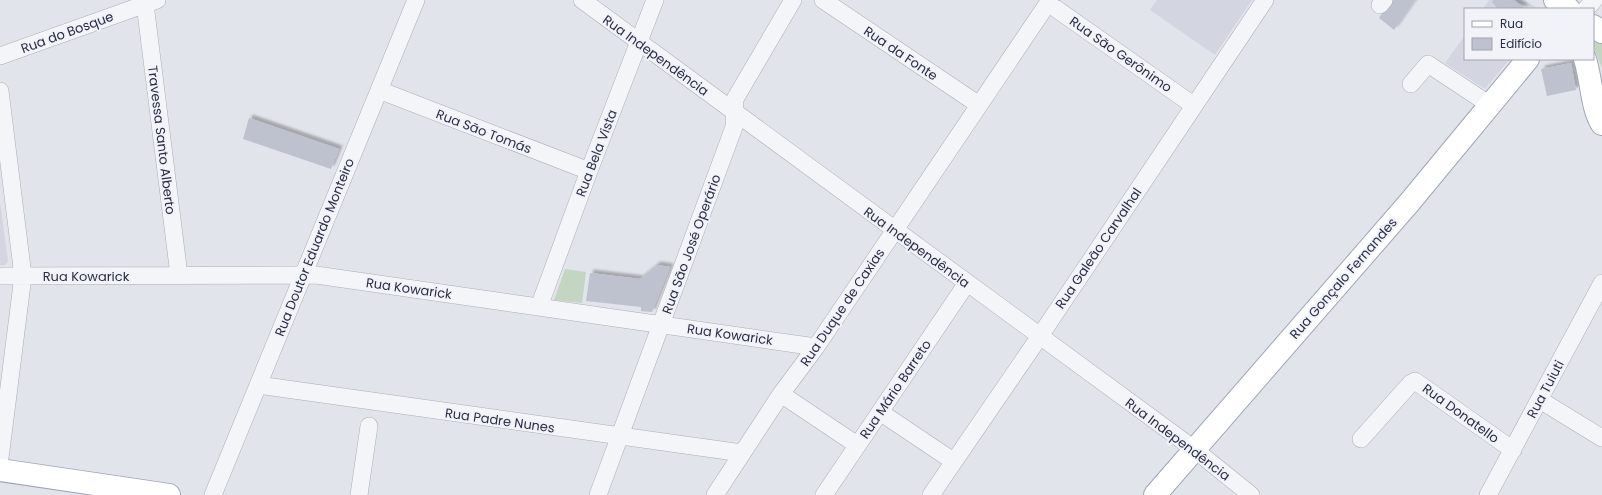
<svg xmlns="http://www.w3.org/2000/svg" width="1602" height="495" font-family="Poppins,sans-serif">
<defs>
<filter id="shadow"><feDropShadow dx="3.5" dy="-3.5" stdDeviation="1" flood-color="#0004"/></filter>
</defs>
<rect width="100%" height="100%" fill="#e1e4eb"/>
<!-- built -->
<path fill="#d3d6e0" d="M 1157,0 L 1252,0 L 1215,55 L 1150,10 Z
M 1489,0 L 1525,0 L 1538,9 L 1483,9 Z
M 1465,35 L 1465,59 L 1510,59 L 1485,89 L 1445,63 Z
M 0,202 L 8,261 L 5,265 L 0,265 Z"/>
<!-- green -->
<path fill="#c4d5c2" d="M 1593,34 L 1602,40 L 1602,68 L 1593,46 Z
M 565,269 L 586,272 L 582,303 L 554,300 Z"/>
<!-- building -->
<path fill="#bec2ce" filter="url(#shadow)" d="M 1391,0 L 1415,0 L 1394,30 L 1379,18 Z
M 1493,0 L 1514,0 L 1526,9 L 1498,9 L 1492,2 Z
M 1571,63 L 1576,90 L 1547,96 L 1541,69 Z
M 249,118 L 339,149 L 331,169 L 243,139 Z
M 657,265 L 670,267 L 652,312 L 641,311 L 641,307 L 586,301 L 590,273 L 640,279 Z"/>
<g fill="none" stroke-linecap="round" stroke-linejoin="round">
<defs>
<path id="minor" d="M 582,0 L 1194,449 L 1251,495
M 823,0 L 979,105
M 1048,3 L 1193,105
M 145,4 L 179,275
M 1380,5 L 1384,0
M 1586,9 L 1594,0
M 0,56 L 157,0
M 1411,84 L 1428,64 L 1490,105
M 379,90 L 589,171
M 0,91 L 23,276 L 0,458
M 0,276 L 316,275 L 816,347
M 539,307 L 589,171 L 655,0
M 258,385 L 742,453
M 781,394 L 857,445
M 1540,400 L 1602,438
M 880,412 L 953,461
M 1361,439 L 1411,383 L 1415,381 L 1513,450
M 213,495 L 416,0
M 359,495 L 369,426
M 598,495 L 734,127 L 735,99 L 793,0
M 715,495 L 781,394 L 816,347 L 1050,0
M 824,495 L 967,283
M 931,495 L 1040,336 L 1265,0
M 1488,495 L 1602,283"/>
<path id="major" d="M 1555,0 L 1569,9
M 1593,26 L 1602,32
M 1585,59 C 1591,77 1592,110 1602,124
M 0,470 L 169,495
M 1155,495 L 1409,203 L 1528,59"/>
</defs>
<!-- minor casing -->
<use href="#minor" stroke="#aaadb9" stroke-width="18"/>
<!-- major casing -->
<use href="#major" stroke="#a0a6b7" stroke-width="24"/>
<!-- minor -->
<use href="#minor" stroke="#f4f5f9" stroke-width="17"/>
<!-- major -->
<use href="#major" stroke="#fff" stroke-width="22"/>
</g>
<g text-anchor="middle" stroke-width="4" stroke-linejoin="round" paint-order="stroke">
<!-- street labels -->
<g font-size="13" fill="#282e43" stroke="#f1f3f8">
<text transform="translate(67 32) rotate(-20)" y="5">Rua do Bosque</text>
<text transform="translate(901 53) rotate(34)" y="5">Rua da Fonte</text>
<text transform="translate(1121 54) rotate(35)" y="5">Rua São Gerônimo</text>
<text transform="translate(656 55) rotate(36)" y="5">Rua Independência</text>
<text transform="translate(484 131) rotate(21)" y="5">Rua São Tomás</text>
<text transform="translate(162 140) rotate(83)" y="5">Travessa Santo Alberto</text>
<text transform="translate(596 153) rotate(-69)" y="5">Rua Bela Vista</text>
<text transform="translate(691 244) rotate(-70)" y="5">Rua São José Operário</text>
<text transform="translate(314 247) rotate(-68)" y="5">Rua Doutor Eduardo Monteiro</text>
<text transform="translate(917 247) rotate(36)" y="5">Rua Independência</text>
<text transform="translate(1098 248) rotate(-56)" y="5">Rua Galeão Carvalhal</text>
<text x="86" y="281">Rua Kowarick</text>
<text transform="translate(1343 278) rotate(-49)" y="5">Rua Gonçalo Fernandes</text>
<text transform="translate(409 288) rotate(8)" y="5">Rua Kowarick</text>
<text transform="translate(842 307) rotate(-56)" y="5">Rua Duque de Caxias</text>
<text transform="translate(730 334) rotate(8)" y="5">Rua Kowarick</text>
<text transform="translate(895 389) rotate(-56)" y="5">Rua Mário Barreto</text>
<text transform="translate(1545 389) rotate(-62)" y="5">Rua Tuiuti</text>
<text transform="translate(1461 413) rotate(36)" y="5">Rua Donatello</text>
<text transform="translate(500 420) rotate(8)" y="5">Rua Padre Nunes</text>
<text transform="translate(1178 439) rotate(37)" y="5">Rua Independência</text>
</g>
</g>
<!-- legend -->
<rect x="1464" y="8" width="130" height="52" fill="#f1f3f8" stroke="#a1a4b0"/>
<rect x="1472" y="21" width="20" height="6" fill="#ffffff" stroke="#a1a4b0"/>
<text x="1500" y="28" font-size="12" fill="#282e43">Rua</text>
<rect x="1472" y="38" width="20" height="12" fill="#bec2ce" stroke="#a1a4b0"/>
<text x="1500" y="48" font-size="12" fill="#282e43">Edifício</text>
</svg>
